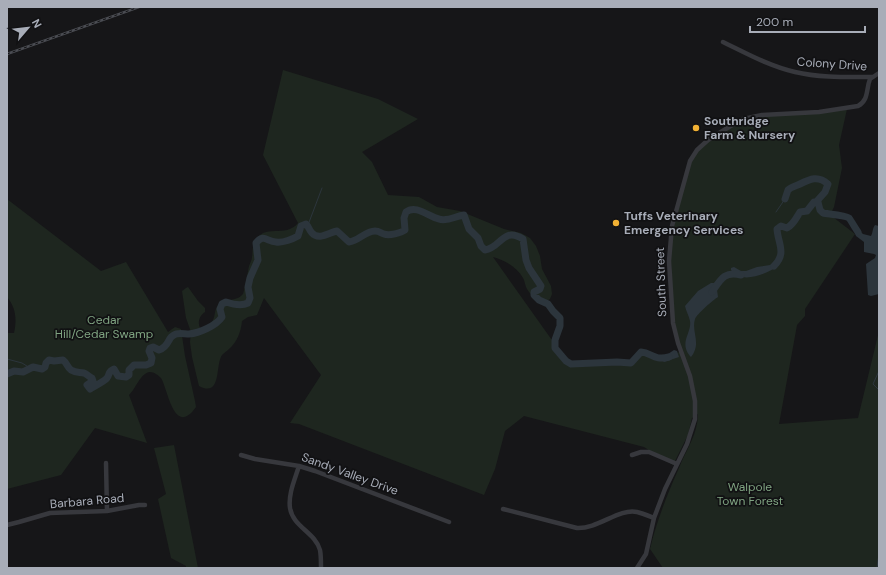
<svg xmlns="http://www.w3.org/2000/svg" width="886" height="575" font-family="'DM Sans',sans-serif">
<rect width="100%" height="100%" fill="#161618"/>
<!-- green -->
<path fill="#1e261f" d="M 283,70 L 378,99 L 418,119 L 362,152 L 372,162 L 388,195 L 419,197 L 437,207 L 460,211 L 504,229 L 521,233 L 530,238 L 536,246 L 540,256 L 542,269 L 551,286 L 552,294 L 550,299 L 545,302 C 538,300 531,296 527,289 C 525,286 525,281 523,278 C 517,267 504,260 493,257 L 554,343 C 555,353 566,364 575,365 L 617,362 L 631,363 L 641,352 C 646,352 648,355 653,357 C 663,361 672,355 681,351 L 674,330 L 670,240 L 687,167 L 702,145 L 749,117 L 847,109 L 839,145 L 842,168 L 834,207 L 831,213 L 829,214 L 855,234 L 805,309 L 805,316 L 797,325 L 779,424 L 858,418 L 879,331 L 879,568 L 663,568 L 650,549 C 657,520 667,495 679,468 C 686,450 698,434 698,414 L 692,418 L 688,435 L 673,465 L 644,447 L 524,416 L 505,431 L 495,469 L 484,495 L 299,424 L 290,423 L 321,375 L 264,298 L 257,315 L 248,317 L 242,321 C 241,332 237,342 229,349 C 227,351 224,353 222,355 C 215,365 222,398 199,386 L 192,357 L 190,342 L 191,332 L 186,318 L 182,291 L 186,288 L 188,287 L 198,301 L 205,308 L 205,312 C 200,315 197,322 200,328 C 221,323 210,312 220,303 C 227,297 235,303 243,294 C 246,285 247,275 249,266 C 250,263 252,260 252,257 C 253,252 252,246 255,242 C 264,222 285,239 298,223 L 263,155 Z
M 7,199 L 101,271 L 126,262 L 168,332 L 175,327 L 181,329 L 185,356 L 195,401 L 196,407 C 174,438 168,389 161,378 C 158,375 154,372 150,372 C 140,373 136,389 129,395 L 147,443 L 95,428 L 61,475 L 7,489 L 7,333 L 14,333 C 17,319 16,308 7,297 Z
M 174,445 L 198,568 L 186,568 L 186,566 L 171,558 L 158,499 L 166,494 L 154,448 Z"/>
<!-- water -->
<path fill="#2c353c" d="M 852,224 L 863,234 L 871,236 C 873,233 872,229 875,225 L 879,226 L 879,294 L 871,296 L 868,295 L 866,264 L 875,258 L 876,255 L 874,254 L 864,252 L 864,242 L 856,236 Z
M 780,258 L 779,265 C 768,274 741,285 731,270 L 731,268 L 734,267 L 741,271 L 746,271 L 757,267 L 770,265 Z
M 711,283 L 715,283 L 718,286 L 717,290 L 718,297 C 713,300 697,314 695,319 C 691,332 702,343 691,357 C 678,343 692,333 690,321 C 689,316 686,311 685,306 L 698,291 Z
M 674,350 L 677,351 L 679,357 L 664,362 L 662,360 L 661,356 L 668,354 Z"/>
<g fill="none" stroke-linecap="round" stroke-linejoin="round">
<!-- stream -->
<path stroke="#2c353c" stroke-width="1" d="M 776,212 L 785,199
M 308,225 L 322,188
M 7,359 L 22,363 L 30,368
M 879,371 L 873,384 L 879,390
M 877,568 L 879,554"/>
<!-- river -->
<path stroke="#2c353c" stroke-width="7" d="M 785,199 L 788,190 C 791,187 796,186 800,184 C 810,179 818,175 828,184 L 825,192 L 817,201
M 774,266 C 787,253 778,244 777,229 L 781,226 L 787,228 C 794,224 796,218 800,212 L 807,211 L 814,202 L 818,202 L 820,210 L 823,213 C 828,214 845,215 849,218 C 852,222 855,228 858,232
M 712,292 C 721,279 724,271 741,275
M 7,374 L 14,371 L 23,372 L 33,367 L 42,369 L 45,367 L 46,363 L 49,360 L 54,361 L 63,360 C 67,363 67,367 71,370 C 76,373 79,372 84,373 C 87,374 89,377 92,378 L 93,381 L 87,385 L 90,389 C 93,387 105,381 107,378 C 110,374 108,371 114,369 L 118,376 L 126,377 L 129,375 L 129,370 L 134,365 L 146,365 L 151,363 L 152,358 L 149,351 L 150,348 L 153,347 L 159,350 C 170,346 167,338 174,335 C 178,332 184,334 189,334 C 199,333 216,326 222,317 L 220,309 L 222,304 L 226,302 C 232,304 242,306 248,303 L 250,298 L 248,287 L 250,278 L 258,260 L 256,243 C 264,233 267,242 276,242 C 283,243 293,239 298,236 L 301,226 L 306,224 C 309,227 309,230 312,233 C 319,241 330,232 337,231 L 349,242 C 359,241 365,231 375,231 C 379,231 381,233 384,234 C 389,236 401,233 405,230 L 404,218 L 406,212 C 416,204 429,217 439,219 C 447,222 456,216 464,215 L 469,229 L 478,238 L 481,246 L 485,250 C 501,248 503,226 523,239 L 526,260 L 529,268 L 541,286 L 540,289 L 534,292 L 534,295 L 539,300 L 548,304 L 553,311 L 560,318 L 560,326 L 555,340 L 555,348 L 566,361 L 571,364 L 617,362 L 631,363 L 641,352 C 652,353 654,361 669,357"/>
<!-- minor -->
<path stroke="#37383d" stroke-width="4.5" d="M 723,42 C 746,53 769,66 795,72 C 820,78 847,77 872,77
M 241,455 L 255,459 L 299,466 L 315,471 L 449,522
M 632,455 L 641,452 L 649,452 L 677,464
M 106,463 L 107,511
M 299,466 C 295,479 288,494 290,508 C 293,527 315,532 320,550 C 321,555 321,562 321,568
M 503,509 L 577,528 C 598,529 619,508 637,512 C 642,513 649,516 654,518
M 7,525 L 19,522 L 50,513 L 107,511 L 139,505 L 145,505
M 637,568 L 646,554 L 654,518 L 665,489 L 687,444 L 695,419 L 695,401 L 690,376 L 678,343 L 673,323 L 669,261 L 672,226 L 690,161 L 697,150 L 708,140 L 729,127 L 743,119 L 762,115 L 819,112 L 858,106 C 869,100 866,89 870,79 L 879,73"/>
<defs>
<path id="rail" d="M 7,54 L 139,7"/>
</defs>
<!-- rail casing -->
<use href="#rail" stroke="#4a4c52" stroke-width="2.5"/>
<!-- rail -->
<use href="#rail" stroke="#111113" stroke-width="1" stroke-dasharray="3" stroke-linecap="butt"/>
</g>
<!-- markers -->
<g fill="#f2b134" stroke="#111113" stroke-width="1.5">
<circle cx="696" cy="128" r="4"/>
<circle cx="616" cy="223" r="4"/>
</g>
<g text-anchor="middle" stroke-width="3.5" stroke-linejoin="round" paint-order="stroke">
<!-- street labels -->
<g font-size="12" fill="#a8adb8" stroke="#111113">
<text transform="translate(832 64) rotate(4)" y="4">Colony Drive</text>
<text transform="translate(661 282) rotate(-92)" y="4">South Street</text>
<text transform="translate(350 474) rotate(20)" y="4">Sandy Valley Drive</text>
<text transform="translate(87 501) rotate(-5)" y="4">Barbara Road</text>
</g>
<!-- poi labels -->
<g font-size="12" font-weight="bold" fill="#a8adb8" stroke="#111113" text-anchor="start">
<text x="704" y="125">Southridge<tspan x="704" dy="14">Farm &amp; Nursery</tspan></text>
<text x="624" y="220">Tuffs Veterinary<tspan x="624" dy="14">Emergency Services</tspan></text>
</g>
<!-- park labels -->
<g font-size="12" fill="#7fa381" stroke="#111113">
<text x="104" y="324">Cedar<tspan x="104" dy="14">Hill/Cedar Swamp</tspan></text>
<text x="750" y="491">Walpole<tspan x="750" dy="14">Town Forest</tspan></text>
</g>
</g>
<!-- border -->
<rect width="886" height="575" fill="none" stroke="#a8adb8" stroke-width="16"/>
<!-- north arrow -->
<g transform="translate(28 28) rotate(62)" stroke="#111113" stroke-width="3" paint-order="stroke">
<path d="M0-3L7 15L0 10L-7 15Z" fill="#a8adb8"/>
<text y="-6" font-size="11" font-weight="bold" text-anchor="middle" fill="#a8adb8">N</text>
</g>
<!-- scale -->
<path d="M750 26v6h115v-6" fill="none" stroke="#a8adb8" stroke-width="2"/>
<text x="756" y="26" font-size="12" fill="#a8adb8" stroke="#111113" stroke-width="3" paint-order="stroke">200 m</text>
</svg>
